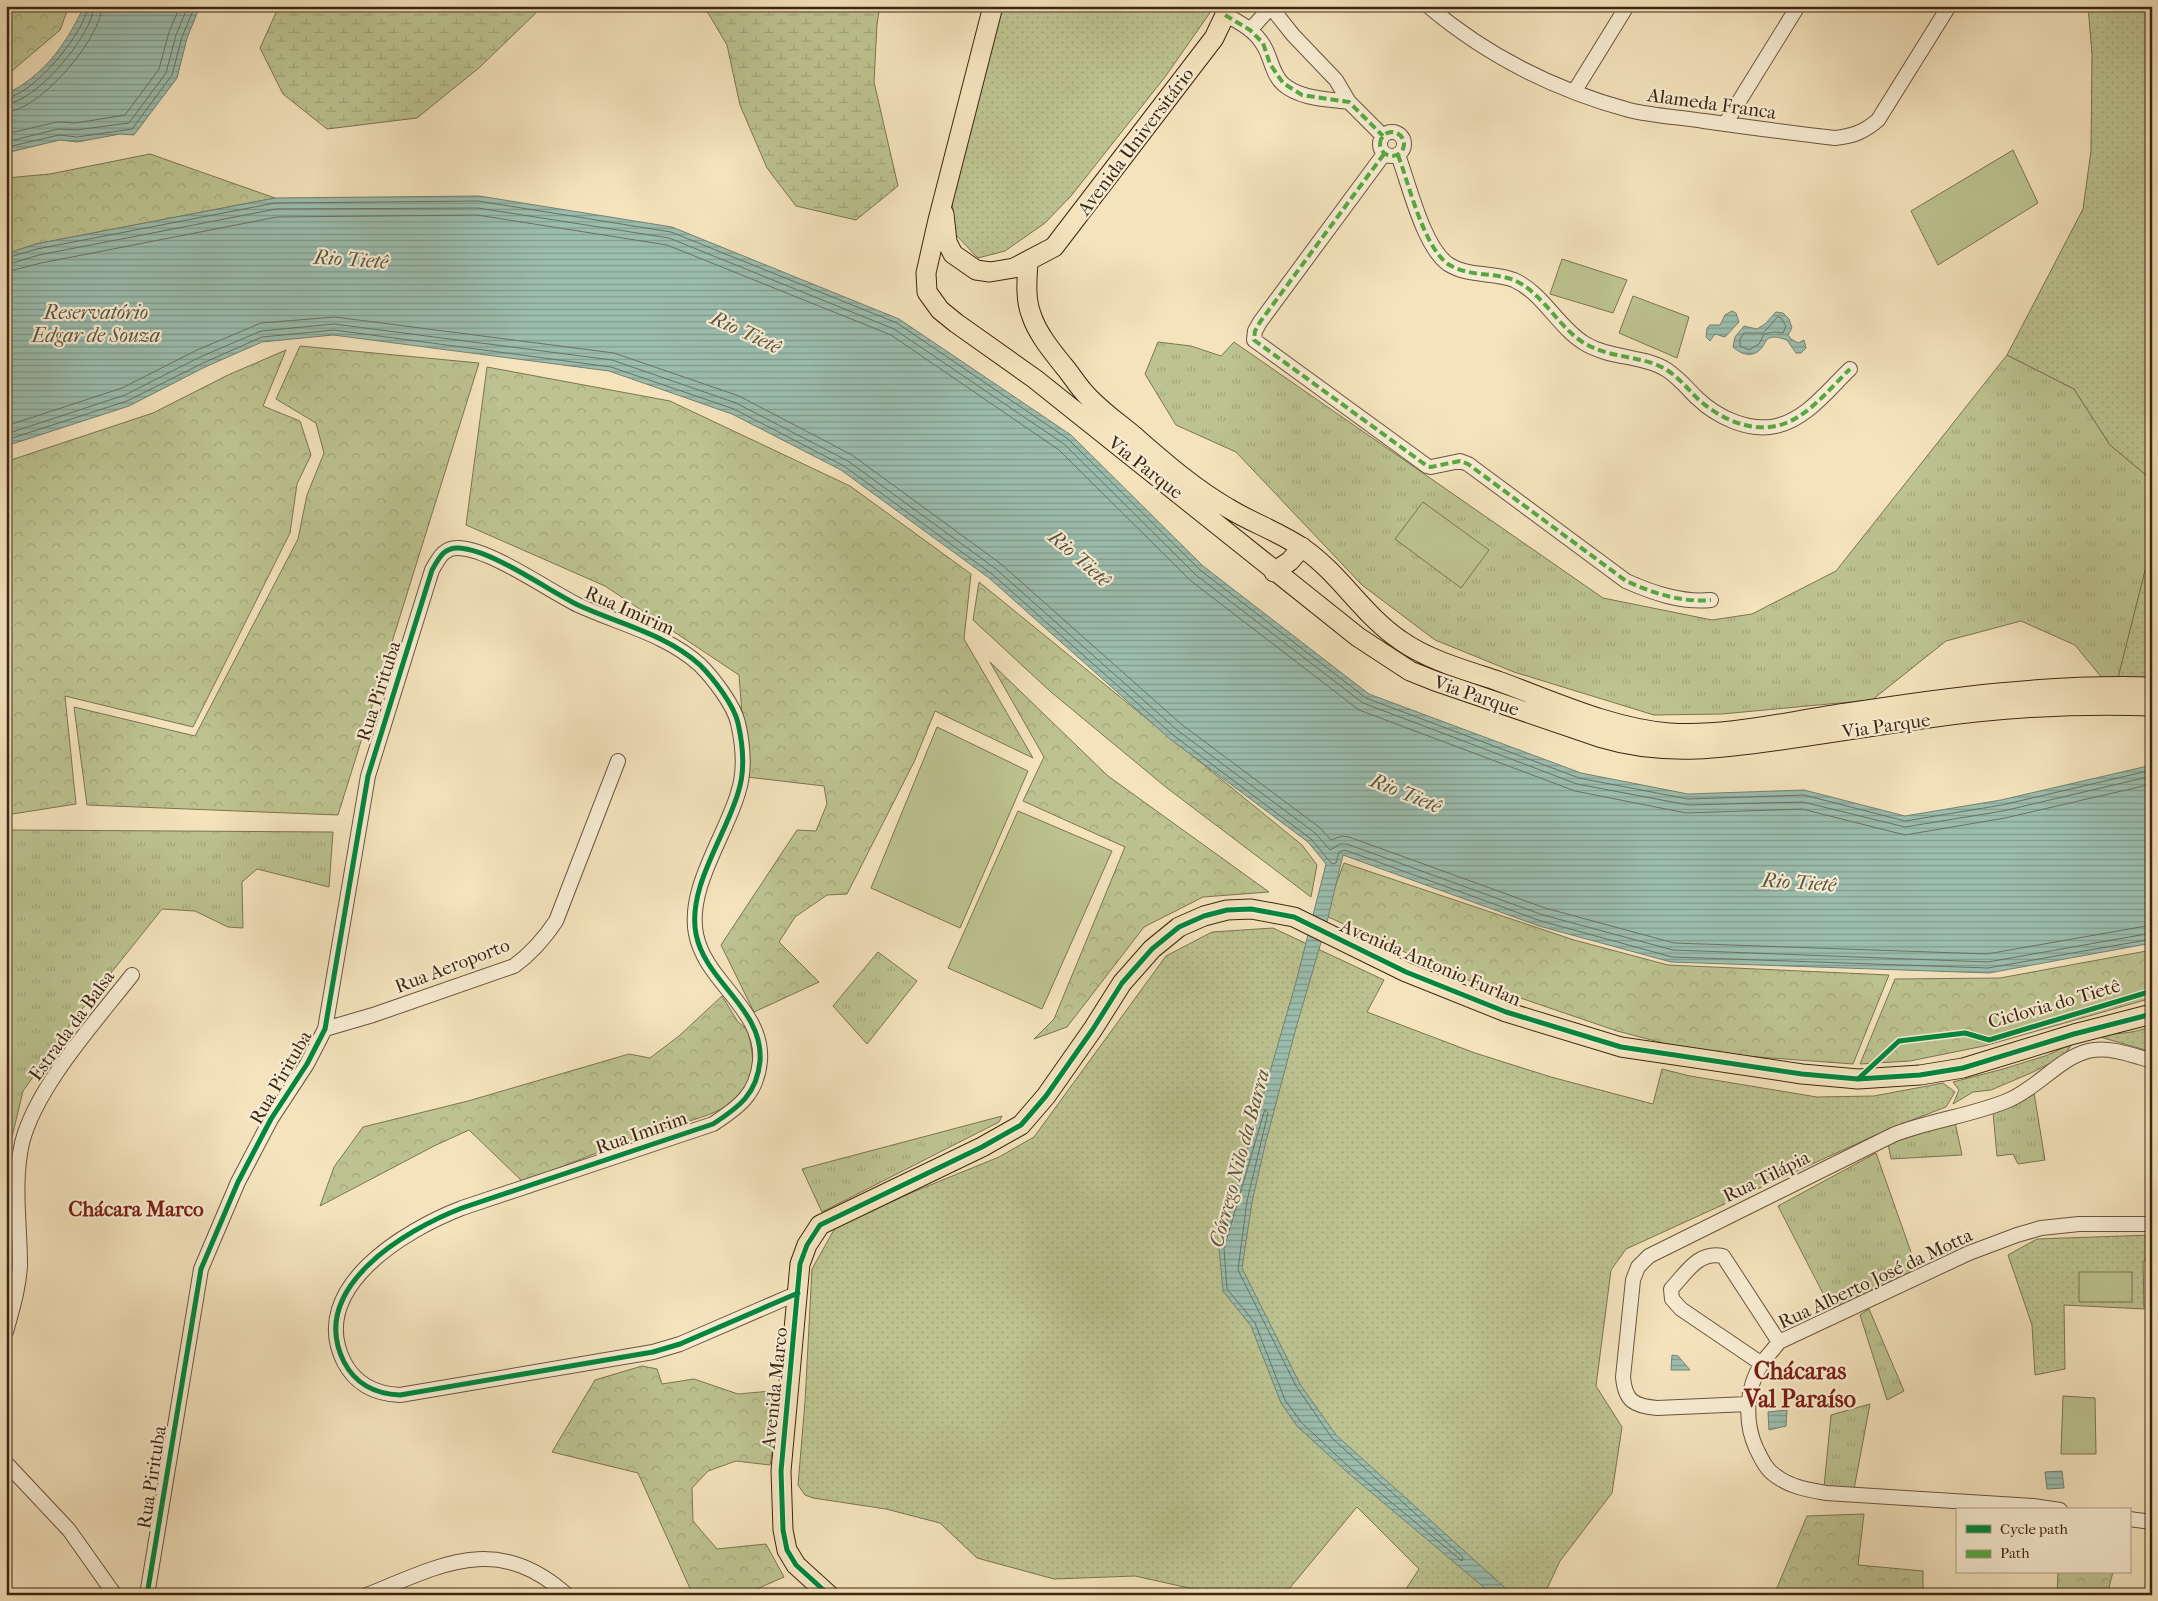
<svg xmlns="http://www.w3.org/2000/svg" width="2158" height="1601" font-family="'IM FELL French Canon',serif">
<defs>
<pattern id="grass-tufts" width="24" height="20" patternUnits="userSpaceOnUse" patternTransform="scale(1.25)"><rect width="24" height="20" fill="#bcc390"/><path d="M3 7l-1-3M5 7V3M7 7l1-3M15 17l-1-3M17 17v-4M19 17l1-3" fill="none" stroke="#a2a77b"/></pattern>
<pattern id="forest-crowns" width="20" height="18" patternUnits="userSpaceOnUse" patternTransform="scale(1.25)"><rect width="20" height="18" fill="#bcc390"/><path d="M2 6a3 3 0 1 1 6 0M12 15a3 3 0 1 1 6 0" fill="none" stroke="#a2a77b"/></pattern>
<pattern id="wetland-marsh" width="20" height="14" patternUnits="userSpaceOnUse" patternTransform="scale(1.25)"><rect width="20" height="14" fill="#bcc390"/><path d="M1 5h8M5 5V1M11 12h8M15 12V8" fill="none" stroke="#a2a77b"/></pattern>
<pattern id="park-dots" width="8" height="8" patternUnits="userSpaceOnUse" patternTransform="scale(1.25)"><rect width="8" height="8" fill="#bcc390"/><path d="M2 2h.1M6 6h.1" fill="none" stroke="#a2a77b" stroke-width="1.8" stroke-linecap="round"/></pattern>
<pattern id="water-rules" width="6" height="5" patternUnits="userSpaceOnUse" patternTransform="scale(1.25)"><rect width="6" height="5" fill="#9cbeaf"/><path d="M0 2.5h6" fill="none" stroke="#809a8d"/></pattern>
</defs>
<rect width="100%" height="100%" fill="#f4e3bd"/>
<filter id="stains"><feTurbulence type="fractalNoise" baseFrequency=".004" numOctaves="4"/><feColorMatrix values="0 0 0 0 .2 0 0 0 0 .09 0 0 0 0 .02 0 0 0 .5 -.17"/></filter>
<radialGradient id="worn" r=".72"><stop offset=".6" stop-color="#630" stop-opacity="0"/><stop offset="1" stop-color="#630" stop-opacity=".3"/></radialGradient>
<!-- grass -->
<path fill="url(#grass-tufts)" stroke="#7c7451" d="M 1158,342 L 1191,346 L 1221,356 L 1234,342 L 1603,598 L 1712,620 L 1752,614 L 1836,571 L 2007,355 L 2074,389 L 2110,445 L 2152,480 L 2152,543 L 2118,678 L 2102,678 L 2075,645 L 2021,621 L 1946,641 L 1872,700 L 1722,714 L 1654,715 L 1514,672 L 1435,640 L 1362,585 L 1236,452 L 1176,425 L 1145,374 Z
M 13,830 L 333,832 L 329,887 L 257,869 L 242,882 L 243,928 L 228,927 L 195,911 L 162,909 L 75,1018 L 23,1091 L 6,1162 L 6,836 Z
M 878,952 L 917,981 L 867,1044 L 833,1006 Z
M 2034,1093 L 2045,1160 L 2018,1164 L 2013,1154 L 1997,1156 L 1993,1112 Z
M 1002,1116 L 999,1122 L 822,1212 L 802,1169 Z
M 1955,1122 L 1962,1155 L 1891,1159 L 1888,1144 Z
M 1876,1153 L 1917,1269 L 1831,1309 L 1778,1206 Z
M 1869,1309 L 1904,1391 L 1887,1400 L 1860,1315 Z
M 1870,1404 L 1854,1489 L 1824,1487 L 1831,1415 Z"/>
<!-- forest -->
<path fill="url(#forest-crowns)" stroke="#7c7451" d="M 6,6 L 69,6 L 60,30 L 6,76 Z
M 150,154 L 275,198 L 36,244 L 6,254 L 6,178 L 50,174 Z
M 300,346 L 479,363 L 338,815 L 87,805 L 74,707 L 195,736 L 298,539 L 307,495 L 324,453 L 316,423 L 276,399 Z
M 286,350 L 263,406 L 300,421 L 311,455 L 297,484 L 290,533 L 193,727 L 65,696 L 76,804 L 6,815 L 6,467 L 11,460 L 153,413 L 228,375 Z
M 487,367 L 670,401 L 850,486 L 971,574 L 964,639 L 1033,758 L 935,711 L 914,762 L 847,894 L 827,895 L 795,917 L 779,942 L 819,982 L 754,1012 L 721,945 L 797,830 L 816,831 L 827,804 L 824,786 L 747,777 L 739,675 L 605,586 L 466,525 Z
M 979,582 L 1302,845 L 1317,865 L 1311,897 L 1167,788 L 1051,692 L 973,620 Z
M 990,662 L 1108,776 L 1269,892 L 1203,897 L 1144,927 L 1067,1027 L 1034,1039 L 1054,1019 L 1125,847 L 1023,801 L 1044,757 Z
M 1344,863 L 1574,940 L 1668,965 L 1889,975 L 1853,1064 L 1744,1056 L 1667,1044 L 1617,1031 L 1459,977 L 1324,915 Z
M 2152,950 L 2152,998 L 1984,1046 L 1910,1061 L 1860,1064 L 1895,979 L 2000,978 Z
M 722,996 L 738,1022 L 748,1030 C 751,1047 758,1073 746,1089 C 726,1117 678,1122 647,1134 C 605,1149 564,1166 523,1182 L 469,1130 L 434,1146 L 320,1206 L 334,1167 L 363,1127 L 468,1101 L 629,1054 L 650,1058 L 679,1036 Z
M 642,1366 L 657,1369 L 662,1384 L 694,1379 L 738,1394 L 783,1390 L 770,1465 L 736,1461 L 708,1471 L 692,1488 L 693,1521 L 717,1549 L 766,1544 L 784,1577 L 743,1595 L 693,1595 L 638,1473 L 552,1452 L 595,1380 Z
M 1864,1514 L 1858,1565 L 1923,1571 L 1923,1595 L 1774,1595 L 1807,1516 Z
M 2058,1572 L 2113,1572 L 2107,1595 L 2057,1595 Z"/>
<!-- wetland -->
<path fill="url(#wetland-marsh)" stroke="#7c7451" d="M 279,6 L 543,6 L 480,67 L 417,118 L 327,129 L 283,94 L 260,48 Z
M 704,6 L 880,6 L 877,24 L 874,82 L 898,186 L 856,220 L 796,206 L 767,168 L 740,105 L 727,45 Z"/>
<!-- park -->
<path fill="url(#park-dots)" stroke="#7c7451" d="M 1003,6 L 1214,7 L 1165,77 L 1071,196 L 1045,223 L 1005,251 L 978,258 L 955,234 L 952,201 Z
M 2088,6 L 2152,6 L 2152,480 L 2110,445 L 2074,389 L 2007,355 L 2083,209 L 2091,151 L 2092,54 Z
M 2152,543 L 2152,678 L 2118,678 Z
M 1273,928 L 1384,980 L 1367,1012 L 1475,1053 L 1551,1077 L 1653,1104 L 1662,1069 L 1690,1076 L 1817,1097 L 1874,1096 L 1943,1083 L 1955,1092 L 1946,1107 L 1891,1128 L 1626,1249 L 1611,1270 L 1596,1386 L 1622,1427 L 1612,1493 L 1560,1561 L 1544,1595 L 1402,1595 L 1419,1569 L 1357,1507 L 1284,1595 L 1220,1595 L 1135,1576 L 1054,1579 L 977,1558 L 940,1523 L 886,1509 L 813,1498 L 805,1495 L 798,1485 L 805,1402 L 812,1269 L 835,1228 L 913,1192 L 999,1157 L 1034,1137 L 1166,956 L 1212,932 Z
M 2152,1026 L 2152,1052 L 2093,1035 C 2114,1034 2133,1034 2152,1026 Z
M 2072,1044 L 2064,1056 L 2031,1073 L 1991,1090 L 1973,1092 L 1953,1104 L 1959,1090 L 1953,1082 L 2003,1069 L 2045,1056 Z
M 2152,1235 L 2152,1260 L 2143,1261 L 2144,1309 L 2064,1305 L 2065,1369 L 2035,1375 L 2032,1325 L 2008,1255 L 2037,1239 Z"/>
<!-- pitch -->
<path fill="#bcc390" stroke="#7c7451" d="M 2013,150 L 2038,203 L 1938,265 L 1911,211 Z
M 1562,259 L 1627,280 L 1613,313 L 1550,294 Z
M 1633,296 L 1689,317 L 1677,358 L 1619,333 Z
M 1423,502 L 1489,550 L 1461,588 L 1395,539 Z
M 937,727 L 1028,771 L 960,928 L 871,888 Z
M 1018,811 L 1112,851 L 1042,1009 L 948,968 Z
M 2079,1272 L 2132,1272 L 2132,1302 L 2079,1302 Z
M 2063,1396 L 2095,1398 L 2096,1454 L 2061,1454 Z"/>
<!-- water -->
<path fill="url(#water-rules)" stroke="#768170" d="M 84,6 L 200,6 L 187,38 L 177,78 L 134,135 L 120,134 L 77,142 L 60,140 L 14,151 L 6,156 L 6,94 C 44,76 67,43 84,6 Z
M 479,196 L 672,227 L 899,319 L 1071,435 L 1203,566 L 1369,694 L 1581,773 L 1688,794 L 1804,790 L 1905,816 L 2001,800 L 2152,765 L 2152,943 L 1989,973 L 1671,962 L 1539,926 L 1343,855 L 1327,922 L 1296,1028 L 1266,1141 L 1252,1202 L 1242,1268 L 1300,1384 L 1336,1435 L 1513,1595 L 1493,1595 L 1347,1472 L 1297,1426 L 1281,1403 L 1251,1326 L 1223,1291 L 1219,1248 L 1296,982 L 1326,864 L 1308,842 L 1170,739 L 989,578 L 841,470 L 732,414 L 609,371 L 333,335 L 262,342 L 205,367 L 129,406 L 6,446 L 6,254 L 36,244 L 275,198 Z
M 1732,311 L 1736,313 L 1739,322 L 1725,337 L 1715,334 L 1710,341 L 1706,337 L 1707,328 L 1710,325 L 1720,325 L 1725,315 Z
M 1776,312 L 1783,313 L 1789,319 L 1792,328 L 1788,335 L 1791,339 L 1798,343 L 1804,340 L 1806,348 L 1801,353 L 1796,353 L 1787,340 C 1781,338 1773,335 1768,339 C 1766,340 1764,345 1763,346 C 1755,358 1743,356 1733,347 L 1735,337 L 1744,326 L 1757,329 L 1765,324 Z
M 1672,1355 L 1678,1356 L 1690,1370 L 1671,1370 Z
M 1787,1410 L 1786,1426 L 1769,1430 L 1768,1412 Z
M 2062,1471 L 2064,1488 L 2047,1489 L 2045,1472 Z"/>
<g fill="none" stroke-linecap="round" stroke-linejoin="round">
<!-- shore -->
<path stroke="#6c7260" stroke-width="1" d="M 6,98 C 33,95 85,33 88,6
M 6,104 C 35,103 93,35 94,6
M 6,112 C 39,111 101,39 102,6
M 6,134 L 57,122 L 76,123 L 125,115 L 159,69 L 169,32 L 180,6
M 6,142 L 58,129 L 76,130 L 129,123 L 166,73 L 176,35 L 188,6
M 6,150 L 12,146 L 59,135 L 77,137 L 132,129 L 172,75 L 182,37 L 195,6
M 6,258 L 37,249 L 275,203 L 478,201 L 671,232 L 897,323 L 1068,439 L 1200,570 L 1366,698 L 1579,778 L 1688,799 L 1804,795 L 1905,821 L 2002,805 L 2152,770
M 6,265 L 39,255 L 276,209 L 478,208 L 669,238 L 894,329 L 1064,444 L 1196,575 L 1363,703 L 1577,784 L 1688,805 L 1803,802 L 1905,827 L 2003,811 L 2152,776
M 6,272 L 41,263 L 277,217 L 477,215 L 667,245 L 891,335 L 1059,450 L 1191,581 L 1359,710 L 1575,791 L 1686,813 L 1802,809 L 1905,835 L 2005,818 L 2152,784
M 1778,317 L 1781,318 L 1786,326 L 1783,333 L 1774,332 L 1764,334 L 1759,344 L 1749,350 L 1740,346 L 1740,339 L 1744,333 L 1763,333 Z
M 6,426 L 122,388 L 197,350 L 261,323 L 335,317 L 614,353 L 739,396 L 852,455 L 1001,564 L 1181,724 L 1319,827 L 1331,840 L 1342,836 L 1349,837 L 1545,908 L 1674,943 L 1987,954 L 2152,925
M 6,434 L 125,395 L 200,357 L 261,331 L 334,324 L 612,360 L 736,403 L 848,461 L 996,569 L 1177,730 L 1315,833 L 1330,850 L 1340,844 L 1347,844 L 1543,915 L 1673,950 L 1988,962 L 2152,933
M 6,440 L 127,401 L 203,363 L 262,337 L 334,330 L 611,367 L 734,409 L 844,466 L 992,574 L 1173,735 L 1311,839 L 1332,864 L 1336,863 L 1339,852 L 1345,850 L 1541,921 L 1672,957 L 1988,968 L 2152,939
M 1265,1110 L 1268,1113 L 1247,1201 L 1238,1270 L 1296,1386 L 1332,1438 L 1463,1557 L 1462,1561 L 1351,1469 L 1301,1422 L 1285,1400 L 1255,1323 L 1227,1289 L 1224,1249 Z"/>
<defs>
<path id="minor" d="M 1270,6 L 1293,35 L 1336,80 L 1349,102 L 1383,136
M 1428,6 C 1486,55 1555,90 1629,110 C 1653,116 1679,117 1704,121 C 1747,127 1791,133 1835,138 C 1853,136 1864,132 1878,120 L 1949,6
M 1225,15 C 1238,21 1254,30 1262,43 C 1271,55 1271,73 1283,84 C 1300,99 1327,99 1349,102
M 1250,30 L 1271,7
M 1574,92 L 1627,6
M 1725,124 L 1798,6
M1380 144a12 12 0 1 1 24 0a12 12 0 1 1-24 0Z
M 1384,154 L 1260,322 L 1255,331 L 1254,340 L 1427,466 L 1431,467 L 1460,461 L 1468,464 L 1626,581 C 1653,593 1682,603 1711,600
M 1398,155 C 1409,184 1423,246 1448,264 C 1468,277 1493,272 1514,280 C 1543,293 1558,327 1584,343 C 1610,359 1643,355 1667,370 C 1680,379 1686,387 1697,398 C 1717,417 1748,432 1776,426 C 1806,420 1829,389 1850,369
M 325,1029 L 373,1015 L 514,966 C 532,953 544,939 556,921 L 618,761
M 6,1332 C 12,1310 19,1288 20,1265 C 20,1224 13,1184 22,1143 C 36,1087 96,1021 132,975
M 1762,1364 L 1681,1309 L 1672,1299 L 1671,1289 C 1687,1272 1698,1251 1723,1256 L 1779,1342
M 1748,1404 L 1657,1408 C 1634,1406 1625,1401 1623,1377 L 1633,1280 L 1638,1267 L 1649,1256 L 1895,1134 C 1932,1120 1974,1115 2009,1100 C 2037,1088 2060,1058 2088,1051 C 2109,1046 2132,1055 2152,1061
M 6,1463 L 69,1530 L 115,1595
M 2060,1510 L 2033,1506 L 1826,1493 C 1809,1490 1790,1487 1776,1476 C 1766,1470 1761,1458 1756,1448 C 1744,1421 1746,1388 1762,1363 C 1767,1356 1774,1349 1779,1342 L 1969,1253 L 2017,1235 L 2041,1228 L 2079,1224 L 2152,1224
M 2129,1519 L 2152,1522
M 147,1595 L 201,1269 L 238,1182 L 271,1119 L 307,1064 L 325,1029 L 368,776 L 432,570 C 439,558 444,547 459,548 C 492,550 546,589 578,605 C 619,624 666,634 700,665 C 713,678 734,705 738,723 C 743,745 745,772 738,793 C 725,837 687,888 696,934 C 705,982 764,1009 760,1061 C 757,1094 739,1107 713,1124 L 462,1208 C 405,1230 307,1288 344,1362 C 356,1385 376,1394 400,1395 L 653,1352 L 680,1344 L 798,1293
M 367,1595 C 441,1565 497,1532 567,1595"/>
<path id="major" d="M 993,6 L 938,220 L 926,273 L 927,292 L 940,310 L 956,323 L 1035,379 L 1358,637 L 1410,671 L 1435,681 L 1602,738 C 1668,758 1733,747 1801,737 C 1841,731 1881,725 1921,719 C 1997,708 2075,703 2152,706
M 944,214 L 947,242 L 953,254 L 976,270 L 990,272 L 1014,268 L 1054,247 L 1214,38 L 1225,15 L 1227,6
M 1028,262 C 1027,279 1025,298 1031,314 C 1037,333 1051,350 1063,365 C 1070,373 1076,383 1083,391 C 1097,408 1116,421 1133,435 C 1163,461 1193,488 1228,508 C 1252,523 1280,532 1304,549 C 1340,574 1363,615 1400,640 C 1428,660 1465,670 1498,681 C 1553,701 1610,728 1669,733 C 1728,737 1789,721 1847,713 C 1949,697 2049,684 2152,687
M 1274,572 L 1290,561 L 1302,547
M 829,1595 L 796,1565 L 787,1550 L 783,1530 L 781,1471 L 800,1264 L 807,1245 L 820,1225 L 982,1147 L 1021,1125 L 1046,1096 L 1093,1029 L 1122,983 L 1152,949 L 1179,927 L 1204,916 L 1227,910 L 1251,909 L 1294,917 L 1406,972 L 1506,1012 L 1621,1047 L 1802,1074 L 1858,1079 L 1920,1075 L 1963,1068 L 2074,1034 L 2152,1014"/>
</defs>
<!-- minor casing -->
<use href="#minor" stroke="#6a553d" stroke-width="16"/>
<!-- major casing -->
<use href="#major" stroke="#3c2612" stroke-width="21"/>
<!-- minor -->
<use href="#minor" stroke="#f8edd4" stroke-width="14"/>
<!-- major -->
<use href="#major" stroke="#f4e3bd" stroke-width="19"/>
<!-- quiet -->
<path stroke="#55aa42" stroke-width="4" stroke-dasharray="8 4" stroke-linecap="butt" d="M 1225,15 L 1250,30 L 1263,43 L 1270,64 L 1283,83 L 1302,95 L 1349,102 L 1383,136
M1380 144a12 12 0 1 1 24 0a12 12 0 1 1-24 0Z
M 1384,154 L 1260,322 L 1255,331 L 1254,340 L 1427,466 L 1431,467 L 1460,461 L 1468,464 L 1626,581 C 1653,593 1682,603 1711,600
M 1398,155 C 1409,184 1423,246 1448,264 C 1468,277 1493,272 1514,280 C 1543,293 1558,327 1584,343 C 1610,359 1643,355 1667,370 C 1680,379 1686,387 1697,398 C 1717,417 1748,432 1776,426 C 1806,420 1829,389 1850,369"/>
<defs>
<path id="cycleway" d="M 1858,1079 L 1899,1041 L 1965,1033 L 1989,1040 L 2152,991
M 147,1595 L 201,1269 L 238,1182 L 271,1119 L 307,1064 L 325,1029 L 368,776 L 432,570 C 439,558 444,547 459,548 C 492,550 546,589 578,605 C 619,624 666,634 700,665 C 713,678 734,705 738,723 C 743,745 745,772 738,793 C 725,837 687,888 696,934 C 705,982 764,1009 760,1061 C 757,1094 739,1107 713,1124 L 462,1208 C 405,1230 307,1288 344,1362 C 356,1385 376,1394 400,1395 L 653,1352 L 680,1344 L 798,1293
M 829,1595 L 796,1565 L 787,1550 L 783,1530 L 781,1471 L 800,1264 L 807,1245 L 820,1225 L 982,1147 L 1021,1125 L 1046,1096 L 1093,1029 L 1122,983 L 1152,949 L 1179,927 L 1204,916 L 1227,910 L 1251,909 L 1294,917 L 1406,972 L 1506,1012 L 1621,1047 L 1802,1074 L 1858,1079 L 1920,1075 L 1963,1068 L 2074,1034 L 2152,1014"/>
</defs>
<!-- cycleway casing -->
<use href="#cycleway" stroke="#f8edd4" stroke-width="8"/>
<!-- cycleway -->
<use href="#cycleway" stroke="#00873e" stroke-width="5"/>
</g>
<g text-anchor="middle" stroke-width="4.5" stroke-linejoin="round" paint-order="stroke">
<!-- street labels -->
<g font-size="19" fill="#3c2612" stroke="#f8edd4">
<text transform="translate(1712 103) rotate(8)" y="7">Alameda Franca</text>
<text transform="translate(1135 141) rotate(-53)" y="7">Avenida Universitário</text>
<text transform="translate(1146 467) rotate(38)" y="7">Via Parque</text>
<text transform="translate(630 610) rotate(24)" y="7">Rua Imirim</text>
<text transform="translate(378 691) rotate(-72)" y="7">Rua Pirituba</text>
<text transform="translate(1477 695) rotate(19)" y="7">Via Parque</text>
<text transform="translate(1886 725) rotate(-8)" y="7">Via Parque</text>
<text transform="translate(1431 962) rotate(23)" y="7">Avenida Antonio Furlan</text>
<text transform="translate(452 965) rotate(-21)" y="7">Rua Aeroporto</text>
<text transform="translate(2054 1003) rotate(-16)" y="7">Ciclovia do Tietê</text>
<text transform="translate(71 1025) rotate(-54)" y="7">Estrada da Balsa</text>
<text transform="translate(280 1077) rotate(-60)" y="7">Rua Pirituba</text>
<text transform="translate(641 1132) rotate(-19)" y="7">Rua Imirim</text>
<text transform="translate(1766 1176) rotate(-26)" y="7">Rua Tilápia</text>
<text transform="translate(1875 1278) rotate(-25)" y="7">Rua Alberto José da Motta</text>
<text transform="translate(774 1388) rotate(-84)" y="7">Avenida Marco</text>
<text transform="translate(151 1477) rotate(-81)" y="7">Rua Pirituba</text>
</g>
<!-- water labels -->
<g font-size="20" font-style="italic" fill="#595441" stroke="#f8edd4">
<text transform="translate(351 259) rotate(4)" y="7">Rio Tietê</text>
<text x="96" y="319">Reservatório<tspan x="96" dy="23">Edgar de Souza</tspan></text>
<text transform="translate(746 332) rotate(25)" y="7">Rio Tietê</text>
<text transform="translate(1080 558) rotate(41)" y="7">Rio Tietê</text>
<text transform="translate(1406 793) rotate(22)" y="7">Rio Tietê</text>
<text transform="translate(1799 882) rotate(4)" y="7">Rio Tietê</text>
<text transform="translate(1239 1158) rotate(-75)" y="7">Córrego Nilo da Barra</text>
</g>
<!-- quarter labels -->
<g font-size="21" font-weight="bold" fill="#7a1f14" stroke="#f8edd4">
<text x="136" y="1216">Chácara Marco</text>
</g>
<!-- district labels -->
<g font-size="24" font-weight="bold" fill="#7a1f14" stroke="#f8edd4">
<text x="1800" y="1379">Chácaras<tspan x="1800" dy="28">Val Paraíso</tspan></text>
</g>
</g>
<!-- margin -->
<rect width="2158" height="1601" fill="none" stroke="#f4e3bd" stroke-width="25"/>
<rect x="8" y="8" width="2143" height="1586" fill="none" stroke="#3c2612" stroke-width="2.5"/>
<rect x="12" y="12" width="2133" height="1576" fill="none" stroke="#3c2612"/>
<!-- legend -->
<rect x="1956" y="1508" width="175" height="65" fill="#f8edd4" stroke="#ad9d86"/>
<rect x="1966" y="1525" width="25" height="8" fill="#00873e" stroke="#ad9d86"/>
<text x="2000" y="1534" font-size="15" fill="#3c2612">Cycle path</text>
<rect x="1966" y="1550" width="25" height="8" fill="#55aa42" stroke="#ad9d86"/>
<text x="2000" y="1558" font-size="15" fill="#3c2612">Path</text>
<rect width="100%" height="100%" filter="url(#stains)"/>
<rect width="100%" height="100%" fill="url(#worn)"/>
</svg>
